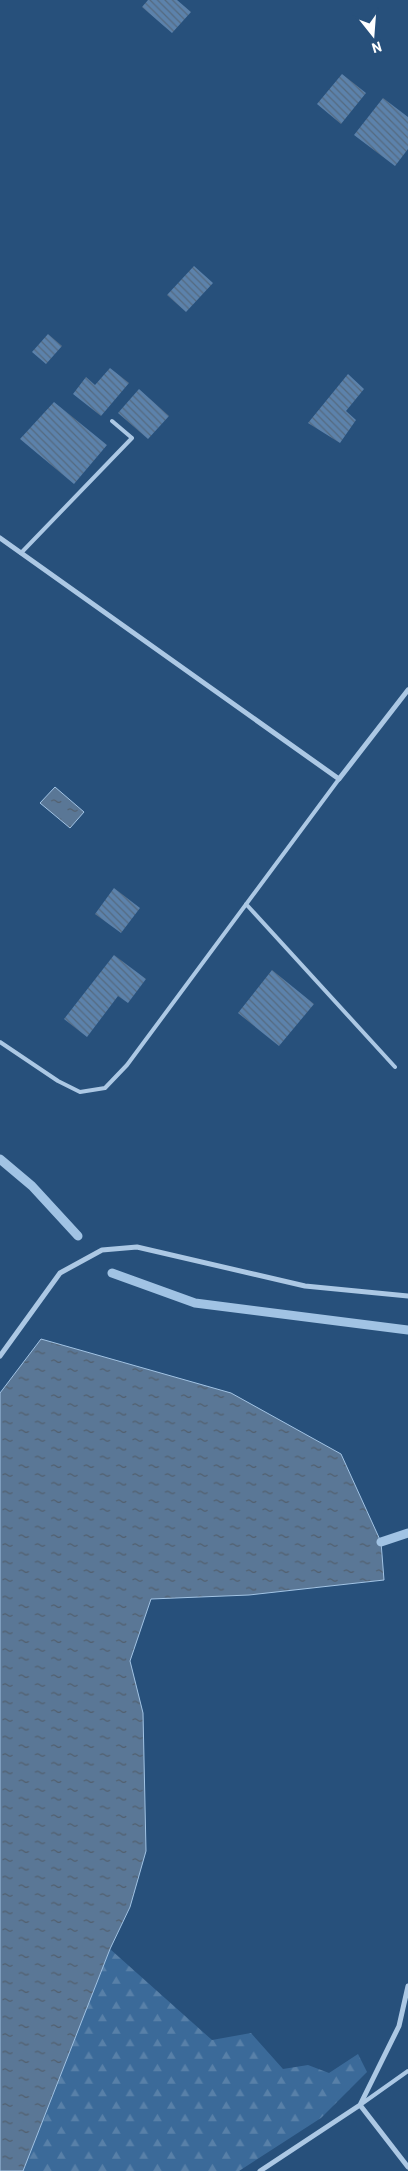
<svg xmlns="http://www.w3.org/2000/svg" width="408" height="2171" font-family="Barlow,sans-serif">
<defs>
<pattern id="forest-firs" width="22" height="20" patternUnits="userSpaceOnUse" patternTransform="scale(1.25)"><rect width="22" height="20" fill="#3b6a99"/><path d="M5 1l3.5 6h-7zM16 11l3.5 6h-7z" fill="#5880a8"/></pattern>
<pattern id="water-ripples" width="26" height="14" patternUnits="userSpaceOnUse" patternTransform="scale(1.25)"><rect width="26" height="14" fill="#5a7796"/><path d="M2 4q2-2 4 0t4 0M15 11q2-2 4 0t4 0" fill="none" stroke="#525f6d"/></pattern>
<pattern id="building-back-hatch" width="6" height="6" patternUnits="userSpaceOnUse" patternTransform="scale(1.25)"><rect width="6" height="6" fill="#5c82ab"/><path d="M-1 5l2 2M0 0l6 6M5-1l2 2" fill="none" stroke="#556a80"/></pattern>
</defs>
<rect width="100%" height="100%" fill="#27507b"/>
<!-- forest -->
<path fill="url(#forest-firs)" d="M 110,1949 L 212,2040 L 251,2033 L 283,2069 L 308,2065 L 329,2073 L 358,2054 L 367,2072 L 321,2118 L 239,2171 L 23,2171 Z"/>
<!-- water -->
<path fill="url(#water-ripples)" stroke="#a1c3e4" d="M 55,787 L 84,812 L 70,828 L 40,803 Z
M 41,1339 L 231,1393 L 341,1454 L 381,1542 L 384,1580 L 249,1595 L 151,1599 L 130,1661 L 143,1713 L 146,1851 L 130,1907 L 110,1949 L 23,2171 L 0,2171 L 0,1393 Z"/>
<g fill="none" stroke-linecap="round" stroke-linejoin="round">
<!-- stream -->
<path stroke="#a1c3e4" stroke-width="9" d="M 0,1159 L 32,1186 L 78,1236
M 112,1273 L 195,1303 L 408,1330
M 381,1542 L 408,1533"/>
</g>
<!-- building -->
<path fill="url(#building-back-hatch)" d="M 148,0 L 177,0 L 191,12 L 172,33 L 142,7 Z
M 342,74 L 366,93 L 341,124 L 317,104 Z
M 383,98 L 408,117 L 408,149 L 395,166 L 354,135 Z
M 194,266 L 213,283 L 186,312 L 167,295 Z
M 48,334 L 62,346 L 46,364 L 32,352 Z
M 110,368 L 129,383 L 101,416 L 73,394 L 86,377 L 95,385 Z
M 348,374 L 364,389 L 346,411 L 356,420 L 340,443 L 308,423 Z
M 139,389 L 169,416 L 148,439 L 118,413 Z
M 54,402 L 107,445 L 74,484 L 20,439 Z
M 114,888 L 140,908 L 121,933 L 95,914 Z
M 114,955 L 146,979 L 128,1003 L 118,996 L 87,1037 L 64,1019 Z
M 272,970 L 314,1004 L 279,1046 L 238,1013 Z"/>
<g fill="none" stroke-linecap="round" stroke-linejoin="round">
<!-- lane -->
<path stroke="#acc8e4" stroke-width="4" d="M 21,553 L 132,438 L 112,421
M 246,904 L 395,1067
M 0,1042 L 58,1081 L 80,1092 L 105,1088 L 127,1065 L 339,779
M 360,2105 L 408,2071"/>
<!-- street -->
<path stroke="#acc8e4" stroke-width="5" d="M 0,538 L 339,779 L 408,690
M 0,1356 L 60,1273 L 102,1250 L 137,1247 L 305,1286 L 408,1296
M 360,2105 L 408,2167
M 260,2171 L 360,2105 L 399,2026 L 408,1986"/>
</g>
<!-- north arrow -->
<g transform="translate(373 35) rotate(163)" stroke="#27507b" stroke-width="4" paint-order="stroke">
<path d="M0-4L9 19L0 12L-9 19Z" fill="#ffffff"/>
<text y="-8" font-size="14" font-weight="bold" text-anchor="middle" fill="#ffffff">N</text>
</g>
</svg>
